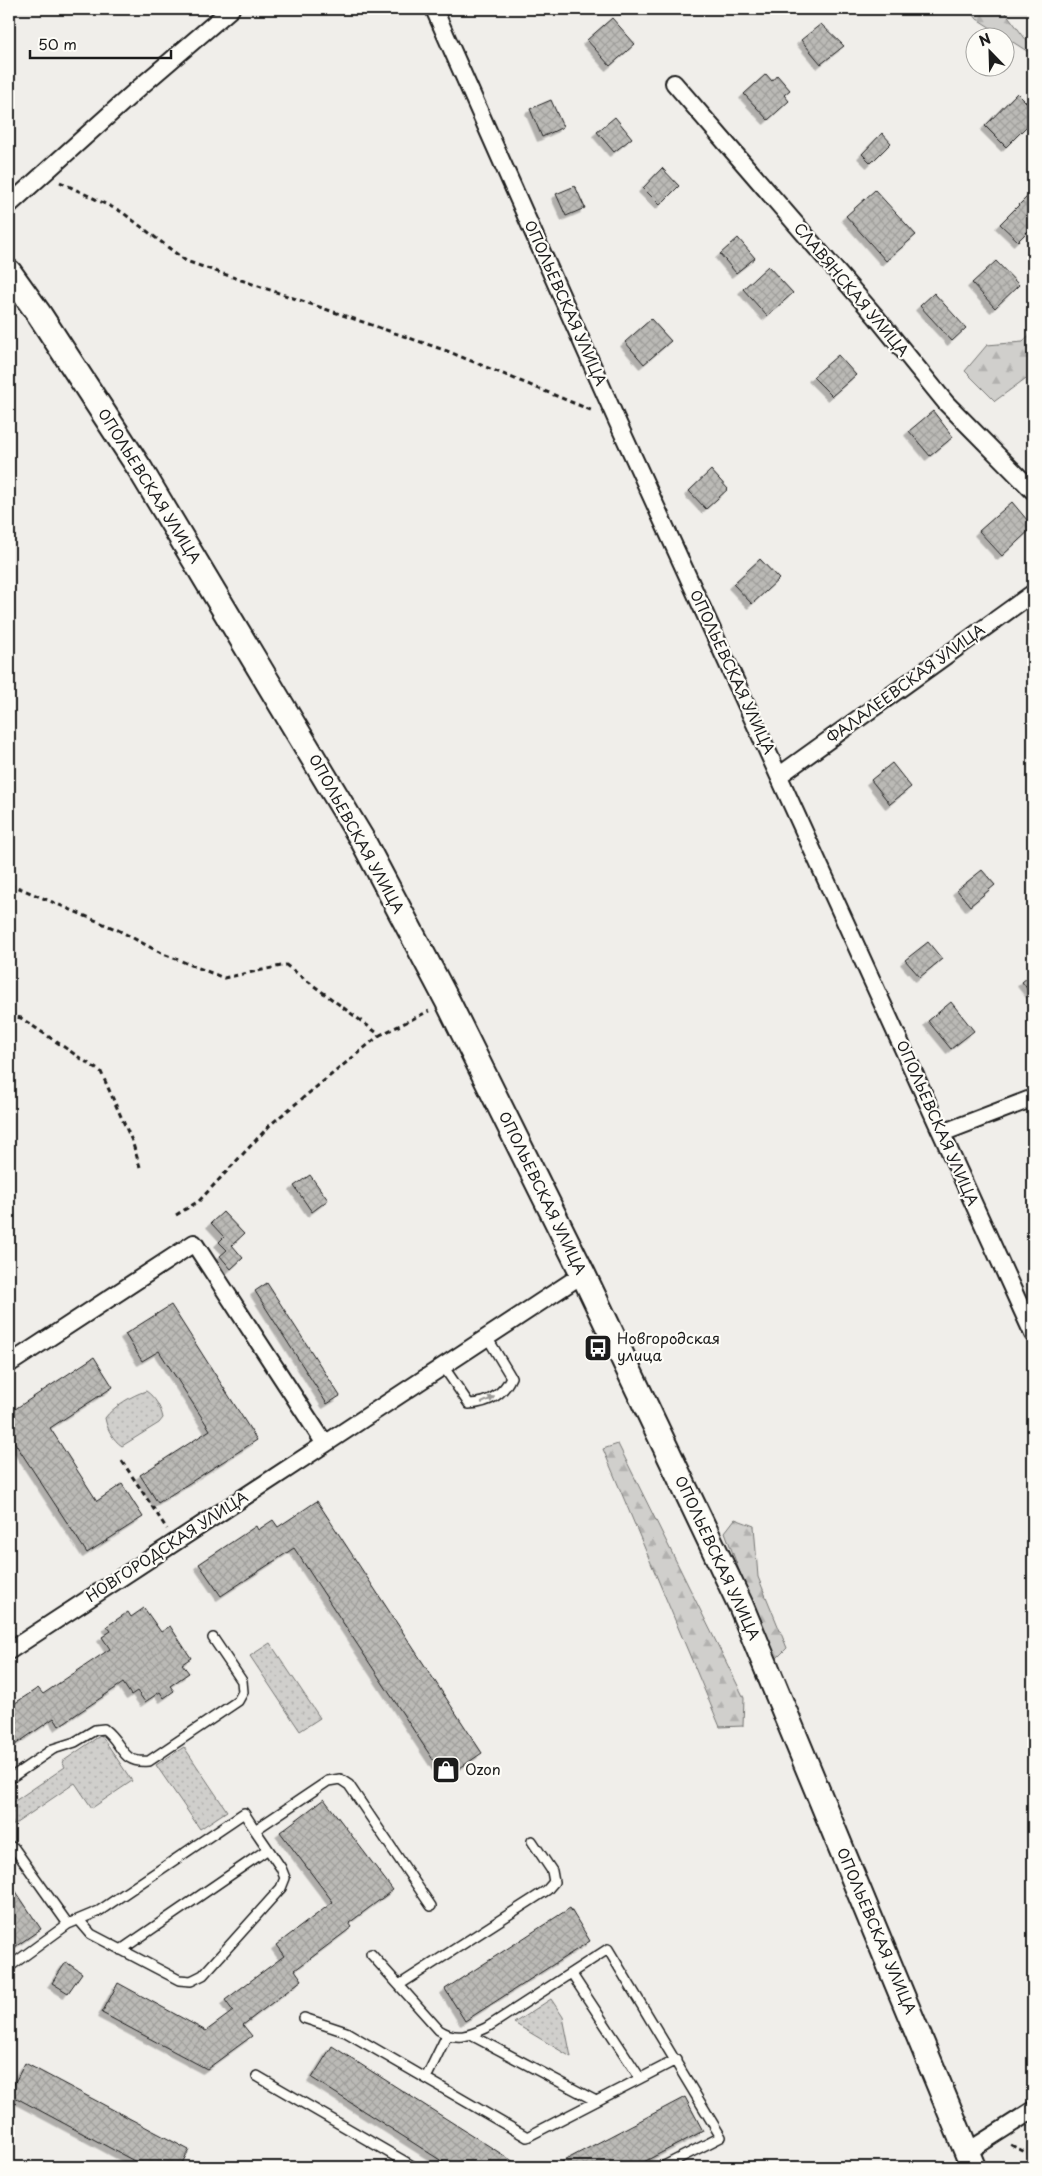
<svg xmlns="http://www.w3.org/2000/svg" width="1042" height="2176" font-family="'Playpen Sans',sans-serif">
<defs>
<pattern id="green-dots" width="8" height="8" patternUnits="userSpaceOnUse" patternTransform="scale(1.25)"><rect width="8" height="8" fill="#d0cfcc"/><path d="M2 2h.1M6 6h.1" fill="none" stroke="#b2b1af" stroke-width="1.8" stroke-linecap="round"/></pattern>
<pattern id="forest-firs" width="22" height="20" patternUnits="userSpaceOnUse" patternTransform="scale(1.25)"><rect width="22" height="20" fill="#d0cfcc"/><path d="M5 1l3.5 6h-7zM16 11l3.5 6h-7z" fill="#b2b1af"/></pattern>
<pattern id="building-cross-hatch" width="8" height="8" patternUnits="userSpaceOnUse" patternTransform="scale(1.25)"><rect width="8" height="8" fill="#bbbab6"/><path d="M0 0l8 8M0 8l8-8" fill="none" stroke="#a09f9c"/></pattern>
<filter id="shadow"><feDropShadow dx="-4.5" dy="4.5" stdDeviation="0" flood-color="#0004"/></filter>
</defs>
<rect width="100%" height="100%" fill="#f0eeea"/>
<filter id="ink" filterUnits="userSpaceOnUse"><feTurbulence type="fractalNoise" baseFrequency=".02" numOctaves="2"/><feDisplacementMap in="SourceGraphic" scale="10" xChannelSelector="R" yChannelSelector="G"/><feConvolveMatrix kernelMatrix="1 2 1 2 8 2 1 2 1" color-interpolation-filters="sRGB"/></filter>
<g filter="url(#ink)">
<!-- green -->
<path fill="url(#green-dots)" stroke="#767674" d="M 146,1391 C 155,1397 161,1408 163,1418 L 159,1423 L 122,1446 C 113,1440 107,1429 105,1418 C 113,1407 132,1395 146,1391 Z
M 270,1643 L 320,1718 L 300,1731 L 250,1656 Z
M 101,1735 L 132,1781 L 92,1808 L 75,1783 L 9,1828 L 9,1805 L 65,1767 L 62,1762 Z
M 184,1747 L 227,1811 L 200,1829 L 156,1765 Z
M 551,1999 L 563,2017 L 571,2057 L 514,2023 Z"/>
<!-- forest -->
<path fill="url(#forest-firs)" stroke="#767674" d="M 969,9 L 1003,9 L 1033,49 L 1033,55 L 977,19 Z
M 1033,330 L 1033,373 L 995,401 L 965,371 L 987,345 L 1023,342 Z
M 618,1444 L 744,1698 L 743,1726 L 720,1727 L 603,1449 Z
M 735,1519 L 754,1526 L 758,1577 L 787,1648 L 776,1659 L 767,1646 L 725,1532 Z"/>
<!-- building -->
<path fill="url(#building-cross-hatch)" stroke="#1c1c1c" filter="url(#shadow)" d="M 612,18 L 635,44 L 610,66 L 587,40 Z
M 821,24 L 844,46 L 821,64 L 801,40 Z
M 766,74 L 772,81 L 777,75 L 790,90 L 784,95 L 789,101 L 768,120 L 744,94 Z
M 1017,93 L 1033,109 L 1033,120 L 1006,147 L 985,126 Z
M 551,100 L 563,127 L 542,137 L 530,109 Z
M 615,117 L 632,138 L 614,152 L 597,132 Z
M 882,133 L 891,143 L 871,163 L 862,154 Z
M 662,168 L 679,186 L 660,205 L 643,188 Z
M 575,186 L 585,208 L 566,216 L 556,194 Z
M 875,190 L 916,235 L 886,261 L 846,216 Z
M 1032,192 L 1033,226 L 1018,241 L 1000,224 Z
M 738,238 L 755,258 L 736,273 L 720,254 Z
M 996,261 L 1019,285 L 995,308 L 972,283 Z
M 768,266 L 793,293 L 767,316 L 743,289 Z
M 934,293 L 966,328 L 952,341 L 920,306 Z
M 651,319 L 671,341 L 644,364 L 625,342 Z
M 838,355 L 856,375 L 832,396 L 813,377 Z
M 933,411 L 953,437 L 930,456 L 909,431 Z
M 711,470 L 728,489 L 706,509 L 689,491 Z
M 1012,502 L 1033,527 L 1002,556 L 979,531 Z
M 760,559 L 779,579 L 752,604 L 733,584 Z
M 892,763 L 911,787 L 890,804 L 871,780 Z
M 982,870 L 995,885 L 970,906 L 957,890 Z
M 928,942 L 942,959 L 920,977 L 905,960 Z
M 1033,973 L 1033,996 L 1022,982 Z
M 951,1002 L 974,1031 L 951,1049 L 928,1021 Z
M 310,1175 L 328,1200 L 312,1212 L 294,1186 Z
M 223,1212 L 244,1234 L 232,1245 L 243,1258 L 231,1269 L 220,1256 L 227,1250 L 219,1242 L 224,1237 L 211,1223 Z
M 267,1283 L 340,1396 L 327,1404 L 255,1291 Z
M 171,1305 L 257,1440 L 158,1503 L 140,1475 L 210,1430 L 159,1351 L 142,1361 L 125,1334 Z
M 94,1357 L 113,1387 L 50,1428 L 97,1501 L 122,1484 L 143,1517 L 87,1553 L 9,1434 L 9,1413 Z
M 317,1501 L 482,1753 L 445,1778 L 294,1548 L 221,1596 L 199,1564 L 256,1526 L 258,1530 L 273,1520 L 278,1527 Z
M 144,1608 L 161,1632 L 170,1626 L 191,1658 L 182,1664 L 189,1673 L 170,1686 L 174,1691 L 164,1698 L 160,1692 L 145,1702 L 137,1691 L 131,1695 L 123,1683 L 59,1726 L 54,1718 L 9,1749 L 9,1707 L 38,1688 L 43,1694 L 110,1649 L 102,1637 L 111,1631 L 107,1626 L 128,1612 L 131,1617 Z
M 324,1799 L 393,1890 L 349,1923 L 352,1927 L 295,1970 L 302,1980 L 243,2025 L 252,2036 L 207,2069 L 102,2013 L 118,1983 L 206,2031 L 233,2011 L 225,2000 L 284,1956 L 276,1945 L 333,1902 L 280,1832 Z
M 9,1881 L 41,1929 L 9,1951 Z
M 570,1908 L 590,1941 L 465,2021 L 445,1989 Z
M 66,1962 L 82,1973 L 68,1993 L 52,1983 Z
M 332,2046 L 368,2069 L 522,2167 L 451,2167 L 312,2078 Z
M 25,2063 L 189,2150 L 180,2167 L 136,2167 L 138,2163 L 9,2094 Z
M 685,2097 L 703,2131 L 634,2167 L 552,2167 Z"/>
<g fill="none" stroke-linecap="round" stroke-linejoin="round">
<defs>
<path id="lane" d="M 443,1366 L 469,1404 C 488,1403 503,1395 511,1377 L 487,1337
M 9,1779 L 53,1749 L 75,1742 L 95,1730 L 104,1729 C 124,1744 120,1764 149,1761 L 238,1701 L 243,1692 L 242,1681 L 213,1638
M 9,1846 L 14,1848 L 68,1924
M 79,1920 L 91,1934 L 179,1980 L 191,1981 L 203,1975 L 281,1888 L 285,1878 L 281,1868 L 255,1830
M 121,1950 L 268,1849
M 371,1954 L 439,2030 C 456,2041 469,2036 486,2028 L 608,1949 L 721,2137 L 662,2167
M 9,1967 L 68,1924 L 99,1911 L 244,1813 L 255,1830 L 328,1781 L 340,1779 L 349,1785 L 431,1906
M 571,1973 L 640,2078
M 399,1985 L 547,1890 L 554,1882 L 552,1871 L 532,1841
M 304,2018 L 346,2032 L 527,2137 L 676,2060
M 471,2035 L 596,2101
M 257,2076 L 414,2167
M 426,2078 L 447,2035"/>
<path id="street" d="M 434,9 L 617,421 L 1033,1334
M 674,83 L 877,318 L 946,403 L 1033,491
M 9,205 L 140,87 L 231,9
M 780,775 L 1033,593
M 942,1133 L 1033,1098
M 9,1364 L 194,1243 L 325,1444 L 583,1274
M 9,1651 L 325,1444
M 967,2152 L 1033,2110"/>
<path id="secondary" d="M 9,272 L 39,314 L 140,469 L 363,841 L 448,1002 L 583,1274 L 741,1606 L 973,2167"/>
</defs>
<!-- lane casing -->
<use href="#lane" stroke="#1c1c1c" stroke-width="12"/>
<!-- street casing -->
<use href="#street" stroke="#1c1c1c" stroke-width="20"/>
<!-- secondary casing -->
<use href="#secondary" stroke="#1c1c1c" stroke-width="28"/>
<!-- path -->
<path stroke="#1c1c1c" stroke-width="3" stroke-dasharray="5 4" stroke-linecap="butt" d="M 60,182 L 122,212 L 186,261 L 447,351 L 593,411
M 9,885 L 17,887 L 118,930 L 161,953 L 224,978 L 286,965 L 380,1035 L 429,1011
M 9,1015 L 21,1018 L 101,1072 L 132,1141 L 140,1167
M 176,1215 L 199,1201 L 271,1124 L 380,1035
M 122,1461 L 167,1529
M 9,1620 L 14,1628
M 1011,2145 L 1027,2153 L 1033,2153"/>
<!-- lane -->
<use href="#lane" stroke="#fdfcf7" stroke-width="9"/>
<!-- street -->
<use href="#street" stroke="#fdfcf7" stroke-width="16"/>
<!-- secondary -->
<use href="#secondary" stroke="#fdfcf7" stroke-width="24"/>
</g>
<!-- one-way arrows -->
<defs><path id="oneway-solid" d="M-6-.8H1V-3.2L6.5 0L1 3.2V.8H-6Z" transform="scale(1.25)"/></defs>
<use fill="#989794" href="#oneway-solid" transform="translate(488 1400) rotate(-25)"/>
</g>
<!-- icons -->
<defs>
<symbol id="bus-square" viewBox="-11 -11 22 22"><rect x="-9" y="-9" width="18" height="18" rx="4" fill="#1c1c1c" stroke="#fdfcf7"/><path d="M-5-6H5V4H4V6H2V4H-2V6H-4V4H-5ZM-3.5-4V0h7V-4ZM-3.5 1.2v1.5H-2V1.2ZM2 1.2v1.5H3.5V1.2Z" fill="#fff"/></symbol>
<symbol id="shop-square" viewBox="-11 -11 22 22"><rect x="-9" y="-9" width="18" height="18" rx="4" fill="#1c1c1c" stroke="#fdfcf7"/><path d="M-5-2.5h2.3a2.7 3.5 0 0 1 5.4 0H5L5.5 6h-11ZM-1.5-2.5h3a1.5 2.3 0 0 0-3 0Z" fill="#fff"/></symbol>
</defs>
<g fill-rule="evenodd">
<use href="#bus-square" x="582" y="1332" width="32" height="32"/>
<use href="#shop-square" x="430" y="1754" width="32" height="32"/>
</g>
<g text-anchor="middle" stroke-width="4.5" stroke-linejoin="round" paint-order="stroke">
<!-- street labels -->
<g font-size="15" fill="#1c1c1c" stroke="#fdfcf7">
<text transform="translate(851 290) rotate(50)" y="5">СЛАВЯНСКАЯ УЛИЦА</text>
<text transform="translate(565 303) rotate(66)" y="5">ОПОЛЬЕВСКАЯ УЛИЦА</text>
<text transform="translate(149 486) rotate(58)" y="5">ОПОЛЬЕВСКАЯ УЛИЦА</text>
<text transform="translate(732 672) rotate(65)" y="5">ОПОЛЬЕВСКАЯ УЛИЦА</text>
<text transform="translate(906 684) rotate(-36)" y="5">ФАЛАЛЕЕВСКАЯ УЛИЦА</text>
<text transform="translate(356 834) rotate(61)" y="5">ОПОЛЬЕВСКАЯ УЛИЦА</text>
<text transform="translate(937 1123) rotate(66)" y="5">ОПОЛЬЕВСКАЯ УЛИЦА</text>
<text transform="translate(542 1193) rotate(64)" y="5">ОПОЛЬЕВСКАЯ УЛИЦА</text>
<text transform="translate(167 1547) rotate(-33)" y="5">НОВГОРОДСКАЯ УЛИЦА</text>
<text transform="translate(717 1558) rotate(65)" y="5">ОПОЛЬЕВСКАЯ УЛИЦА</text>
<text transform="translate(876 1931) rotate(67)" y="5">ОПОЛЬЕВСКАЯ УЛИЦА</text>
</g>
<!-- poi labels -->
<g font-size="15" fill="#1c1c1c" stroke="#fdfcf7" text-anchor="start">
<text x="617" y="1344">Новгородская<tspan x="617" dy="17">улица</tspan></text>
<text x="465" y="1775">Ozon</text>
</g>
</g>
<!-- margin -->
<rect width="1042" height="2176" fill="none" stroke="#fdfcf7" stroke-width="30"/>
<rect x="15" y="15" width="1012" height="2146" fill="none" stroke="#1c1c1c" stroke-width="2" filter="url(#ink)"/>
<!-- north arrow -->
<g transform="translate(990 52) rotate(337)"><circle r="24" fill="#fdfcf7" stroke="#a3a29f"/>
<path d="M0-4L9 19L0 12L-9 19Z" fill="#1c1c1c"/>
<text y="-8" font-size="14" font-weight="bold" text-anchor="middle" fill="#1c1c1c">N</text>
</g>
<!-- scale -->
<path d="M30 50v8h141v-8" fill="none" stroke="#1c1c1c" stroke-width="2.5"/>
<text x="38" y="50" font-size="15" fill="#1c1c1c" stroke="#fdfcf7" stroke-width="4" paint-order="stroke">50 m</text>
</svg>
